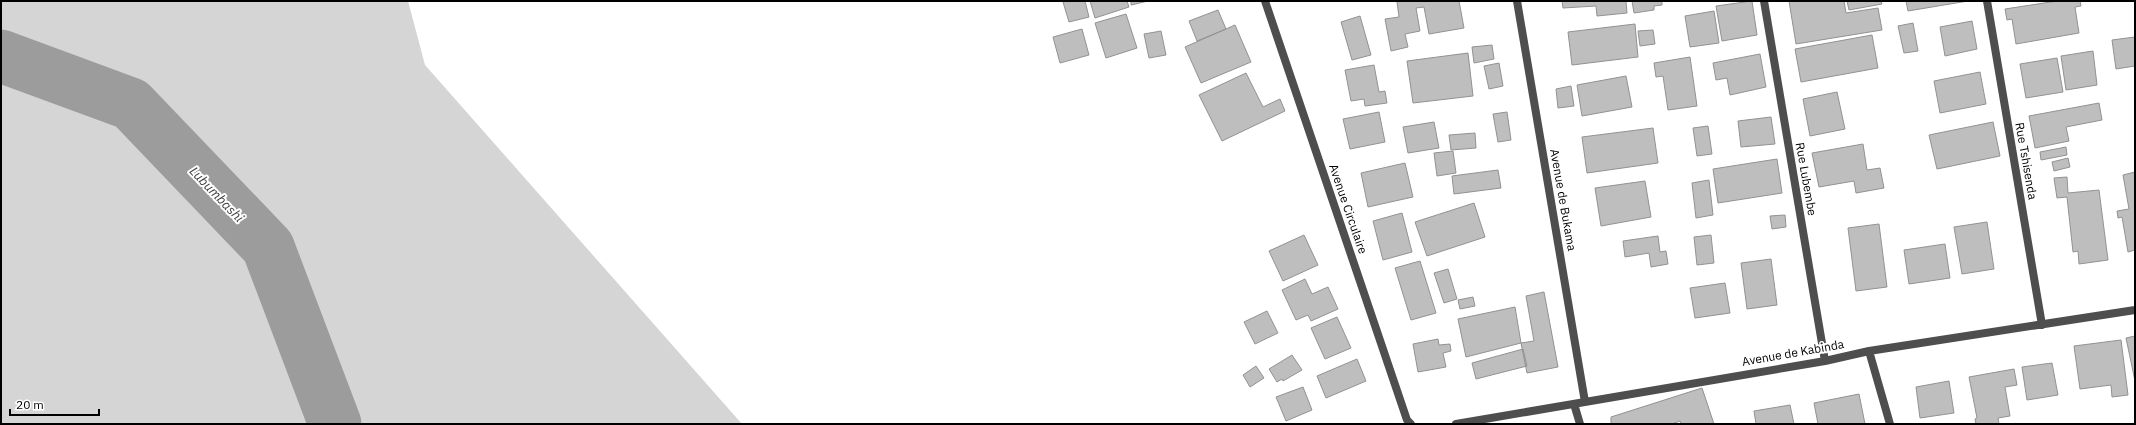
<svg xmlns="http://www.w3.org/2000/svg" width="2136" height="425" font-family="'IBM Plex Sans',sans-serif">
<rect width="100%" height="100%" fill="#fff"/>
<!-- green -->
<path fill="#d5d5d5" d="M 1,1 L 408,1 L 425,65 L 742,424 L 1,424 Z"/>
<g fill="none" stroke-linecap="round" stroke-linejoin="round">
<!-- river -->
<path stroke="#9c9c9c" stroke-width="53" d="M 1,56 L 131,104 L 268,247 L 335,424"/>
</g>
<!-- building -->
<path fill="#bebebe" stroke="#929292" d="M 1067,1 L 1085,1 L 1089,17 L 1069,22 L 1063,2 Z
M 1090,1 L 1127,1 L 1129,7 L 1095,18 Z
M 1131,1 L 1148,1 L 1131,5 Z
M 1402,1 L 1459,1 L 1464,28 L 1429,34 L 1424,7 L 1416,8 L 1420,31 L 1405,34 L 1408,47 L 1391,51 L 1385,19 L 1399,17 L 1397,2 Z
M 1562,1 L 1626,1 L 1627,13 L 1597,16 L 1596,6 L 1563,8 Z
M 1632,1 L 1662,1 L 1662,5 L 1654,6 L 1654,10 L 1634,13 Z
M 1752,1 L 1757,35 L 1722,41 L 1716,6 Z
M 1789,1 L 1844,1 L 1846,13 L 1878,8 L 1882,30 L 1796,44 Z
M 1847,1 L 1881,1 L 1882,4 L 1849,10 Z
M 1906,1 L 1968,1 L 1908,11 Z
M 2057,1 L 2080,1 L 2081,6 L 2075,7 L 2079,33 L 2016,44 L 2012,19 L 2007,20 L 2005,9 Z
M 1218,10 L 1226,29 L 1197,41 L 1189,21 Z
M 1714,11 L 1719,43 L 1690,47 L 1685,16 Z
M 1126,14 L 1137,48 L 1106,58 L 1095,23 Z
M 1360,16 L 1371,55 L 1352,60 L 1341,22 Z
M 1972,21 L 1977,49 L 1945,56 L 1940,27 Z
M 1913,23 L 1918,51 L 1904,53 L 1898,26 Z
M 1635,24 L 1638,57 L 1572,65 L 1568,32 Z
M 1235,25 L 1251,62 L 1201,83 L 1185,47 Z
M 1082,29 L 1089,55 L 1060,63 L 1053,37 Z
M 1653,30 L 1655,44 L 1640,46 L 1638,31 Z
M 1161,31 L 1166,55 L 1149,58 L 1144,34 Z
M 1872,35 L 1878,68 L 1801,82 L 1795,49 Z
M 2135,37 L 2135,66 L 2116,69 L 2112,40 Z
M 1492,45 L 1494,59 L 1474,63 L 1472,47 Z
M 2093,51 L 2097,85 L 2066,90 L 2061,56 Z
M 1468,53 L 1473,96 L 1413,103 L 1407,61 Z
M 1760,54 L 1766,87 L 1730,95 L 1727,78 L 1716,80 L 1713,63 Z
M 1690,57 L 1697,106 L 1668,110 L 1663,76 L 1656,77 L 1654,63 Z
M 2057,58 L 2063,92 L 2026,98 L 2020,64 Z
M 1499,63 L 1503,86 L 1489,89 L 1484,66 Z
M 1374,65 L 1379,92 L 1385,91 L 1387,103 L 1365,106 L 1364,99 L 1351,101 L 1345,70 Z
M 1980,72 L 1986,104 L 1940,113 L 1934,81 Z
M 1246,73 L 1263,107 L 1280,99 L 1285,111 L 1222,141 L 1199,95 Z
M 1626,76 L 1632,107 L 1582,116 L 1577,85 Z
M 1571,86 L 1574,106 L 1558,108 L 1556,89 Z
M 1837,92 L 1845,129 L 1810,136 L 1803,99 Z
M 2099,103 L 2102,120 L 2066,127 L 2069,141 L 2035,148 L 2029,116 Z
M 1379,112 L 1385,142 L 1350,149 L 1343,119 Z
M 1507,112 L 1511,140 L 1498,142 L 1493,114 Z
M 1771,117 L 1775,144 L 1741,147 L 1738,121 Z
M 1434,122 L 1439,148 L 1408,153 L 1403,127 Z
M 1993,122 L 2000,156 L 1937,169 L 1929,135 Z
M 1708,126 L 1712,154 L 1697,156 L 1693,128 Z
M 1653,128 L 1658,163 L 1587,173 L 1582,137 Z
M 1475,133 L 1476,148 L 1451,150 L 1449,135 Z
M 1863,144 L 1867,170 L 1880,168 L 1884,188 L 1856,193 L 1854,181 L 1819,187 L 1812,153 Z
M 2066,147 L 2067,155 L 2041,160 L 2040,152 Z
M 1453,151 L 1456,173 L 1437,176 L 1434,153 Z
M 2068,158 L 2070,167 L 2054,171 L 2052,162 Z
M 1777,159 L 1782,193 L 1718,203 L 1713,169 Z
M 1405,163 L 1413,197 L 1368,207 L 1361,173 Z
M 1498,170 L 1501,188 L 1454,194 L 1452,176 Z
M 2135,172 L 2135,250 L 2128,252 L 2122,217 L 2118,218 L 2117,211 L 2129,209 L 2123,175 Z
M 2067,177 L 2068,193 L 2099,190 L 2108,260 L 2079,264 L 2078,251 L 2073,252 L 2067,197 L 2057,198 L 2054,178 Z
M 1709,180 L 1713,215 L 1696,218 L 1692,183 Z
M 1645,181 L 1651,217 L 1601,226 L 1595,188 Z
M 1474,203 L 1485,237 L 1427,256 L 1415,222 Z
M 1402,213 L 1412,252 L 1383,260 L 1373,221 Z
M 1785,215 L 1786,227 L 1772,229 L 1770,216 Z
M 1987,222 L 1994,269 L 1962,274 L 1954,227 Z
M 1879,224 L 1887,287 L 1856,291 L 1848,228 Z
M 1304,235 L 1318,265 L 1283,281 L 1269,251 Z
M 1711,235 L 1714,263 L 1697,265 L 1694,237 Z
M 1658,236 L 1660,252 L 1666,251 L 1668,264 L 1651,267 L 1649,253 L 1625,257 L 1623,241 Z
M 1945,244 L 1950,278 L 1909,284 L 1904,250 Z
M 1771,259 L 1777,305 L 1747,309 L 1741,263 Z
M 1420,261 L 1436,313 L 1411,320 L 1395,268 Z
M 1448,269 L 1457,299 L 1444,303 L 1434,273 Z
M 1305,279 L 1312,294 L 1328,287 L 1338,309 L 1311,321 L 1308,315 L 1296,320 L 1282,290 Z
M 1725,283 L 1730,313 L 1695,318 L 1690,288 Z
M 1544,292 L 1558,367 L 1527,373 L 1521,343 L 1534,341 L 1526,296 Z
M 1473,297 L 1475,306 L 1460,309 L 1458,300 Z
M 1515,307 L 1521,343 L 1466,357 L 1458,319 Z
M 1267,311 L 1278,333 L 1255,344 L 1244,322 Z
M 1337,317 L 1351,348 L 1325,359 L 1311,328 Z
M 2135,336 L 2135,381 L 2126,338 Z
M 1438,339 L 1439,345 L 1450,344 L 1451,351 L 1443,353 L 1446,367 L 1418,372 L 1413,344 Z
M 2121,340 L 2128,395 L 2112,397 L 2111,385 L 2080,389 L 2074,346 Z
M 1523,349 L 1527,366 L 1476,379 L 1472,363 Z
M 1292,355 L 1302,370 L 1283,381 L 1282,379 L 1277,382 L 1269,369 Z
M 1357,359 L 1366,381 L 1326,398 L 1317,376 Z
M 2052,363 L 2058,395 L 2027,400 L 2022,367 Z
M 1256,366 L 1264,378 L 1250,387 L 1243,375 Z
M 2014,369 L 2017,385 L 2005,387 L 2010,416 L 1998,418 L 1999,424 L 1976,424 L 1975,419 L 1977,418 L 1969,377 Z
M 1949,381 L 1954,413 L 1920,418 L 1916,387 Z
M 1303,387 L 1312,410 L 1286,421 L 1276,397 Z
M 1702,388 L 1714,424 L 1681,424 L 1680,421 L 1672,424 L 1611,424 L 1611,417 Z
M 1859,394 L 1865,424 L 1818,424 L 1814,403 Z
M 1790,405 L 1794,424 L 1756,424 L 1754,411 Z"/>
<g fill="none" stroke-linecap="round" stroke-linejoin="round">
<!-- minor -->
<path stroke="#4e4e4e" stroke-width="8" d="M 1265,1 L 1407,420 L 1411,424
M 1517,1 L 1585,402
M 1764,1 L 1825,361
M 1987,1 L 2042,325
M 1869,351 L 1890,424
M 1574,404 L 1580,424
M 1456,424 L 1825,361 L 1869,351 L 2135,310"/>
</g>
<g text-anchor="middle" stroke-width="4" stroke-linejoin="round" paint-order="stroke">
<!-- street labels -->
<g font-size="12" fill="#000" stroke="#fff">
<text transform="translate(2026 161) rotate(80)" y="4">Rue Tshisenda</text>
<text transform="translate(1806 179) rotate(80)" y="4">Rue Lubembe</text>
<text transform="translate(1563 200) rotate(80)" y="4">Avenue de Bukama</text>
<text transform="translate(1348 209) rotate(71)" y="4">Avenue Circulaire</text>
<text transform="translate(1793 353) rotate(-10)" y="4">Avenue de Kabinda</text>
</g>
<!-- water labels -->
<g font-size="13" font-style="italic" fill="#3d3d3d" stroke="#fff">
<text transform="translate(217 194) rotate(46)" y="5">Lubumbashi</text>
</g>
</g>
<!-- border -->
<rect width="2136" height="425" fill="none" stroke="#000000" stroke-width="4"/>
<!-- scale -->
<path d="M10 409v6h89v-6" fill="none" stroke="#000000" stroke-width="2"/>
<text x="16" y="409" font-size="12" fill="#000000" stroke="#ffffff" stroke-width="3" paint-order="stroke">20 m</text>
</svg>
